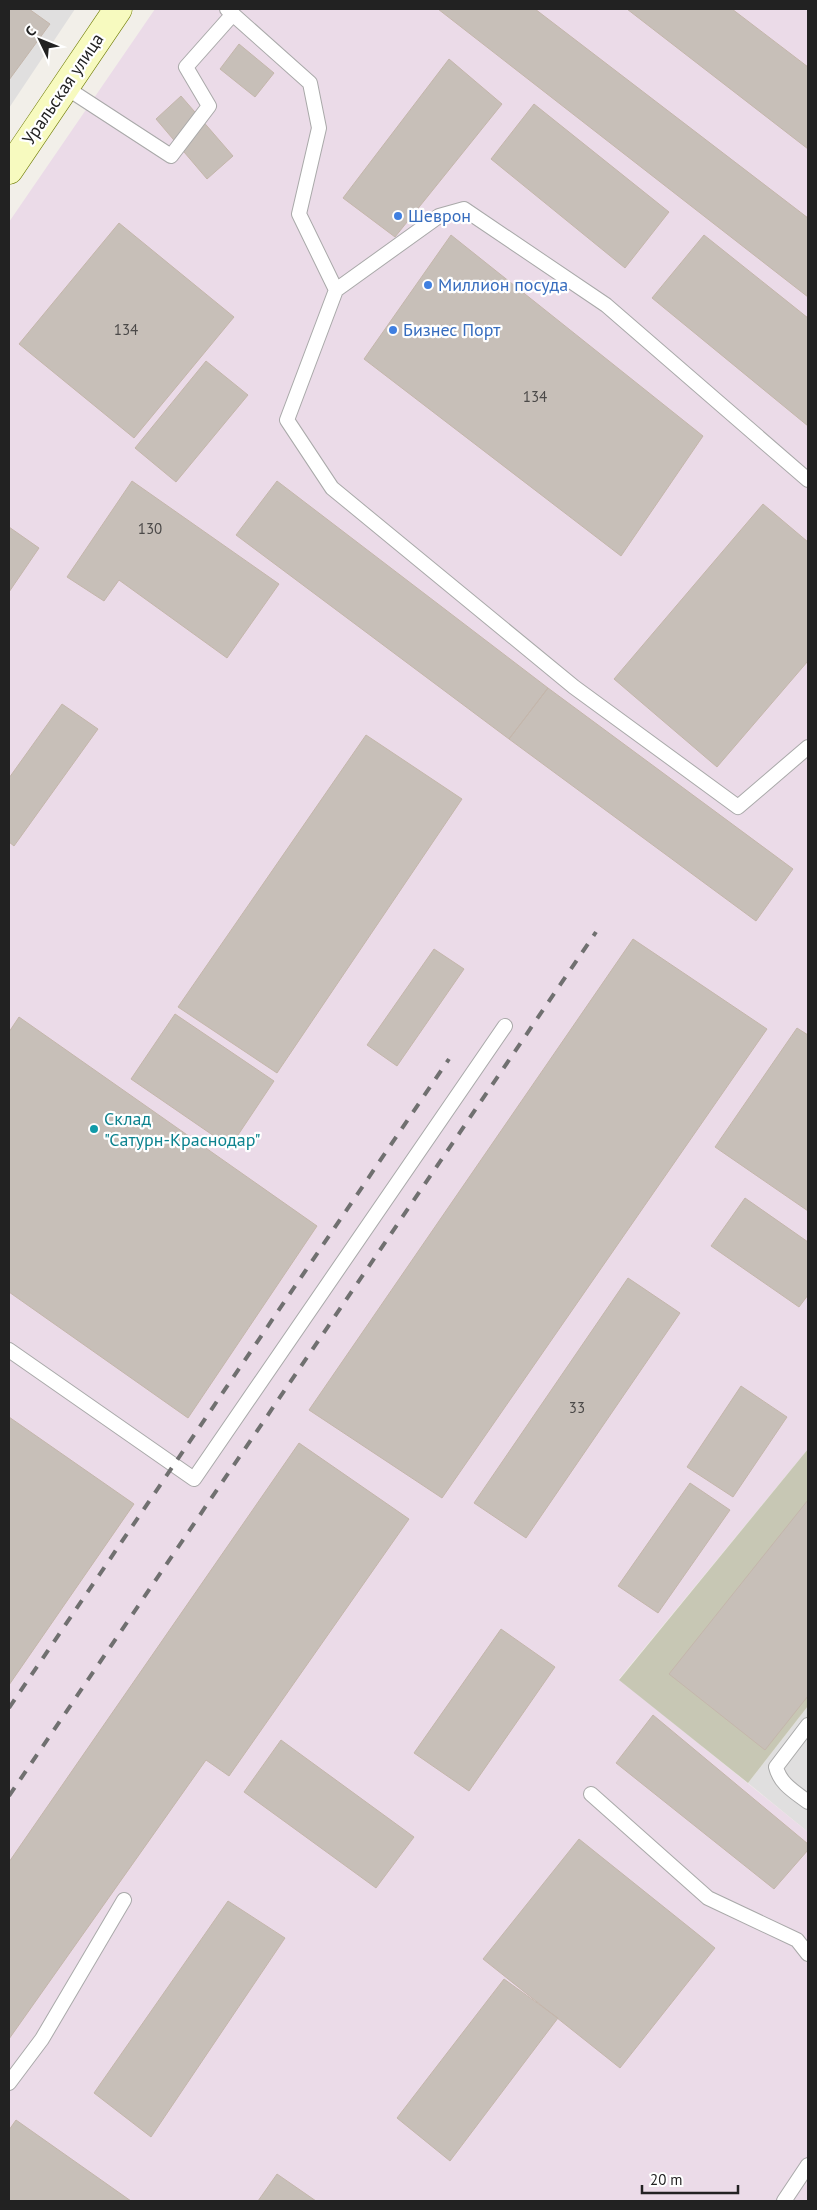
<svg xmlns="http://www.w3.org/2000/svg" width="817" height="2210" font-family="'PT Sans',sans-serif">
<rect width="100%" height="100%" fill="#f2efe9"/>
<!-- residential -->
<path fill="#e0dfdf" d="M 9,9 L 75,9 L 9,108 Z
M 808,1706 L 808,1832 L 748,1783 Z"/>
<!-- industrial -->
<path fill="#ebdbe8" d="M 155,9 L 808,9 L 808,1449 L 619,1679 L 808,1832 L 808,2201 L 9,2201 L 9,222 Z"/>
<!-- construction -->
<path fill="#c7c7b4" d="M 808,1449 L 808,1706 L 748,1783 L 619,1680 Z"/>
<!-- building -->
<path fill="#c7bfb8" stroke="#c4b6ab" d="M 9,9 L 29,9 L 50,24 L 9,80 Z
M 438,9 L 535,9 L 808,218 L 808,297 Z
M 627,9 L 732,9 L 808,67 L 808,149 Z
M 239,44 L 274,73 L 255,97 L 220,69 Z
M 449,59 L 502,104 L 395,237 L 343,198 Z
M 181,96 L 233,156 L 207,179 L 156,119 Z
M 534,104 L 669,212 L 625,268 L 491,159 Z
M 119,223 L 234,317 L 134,438 L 19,344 Z
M 451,235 L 703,436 L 621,556 L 364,359 Z
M 704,235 L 808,318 L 808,426 L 652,298 Z
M 206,361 L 248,395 L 176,482 L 135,448 Z
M 132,481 L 279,584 L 227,658 L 119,580 L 104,601 L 67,577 Z
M 277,481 L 548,688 L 509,739 L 236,535 Z
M 763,504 L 808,542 L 808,661 L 717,767 L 614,679 Z
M 9,527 L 39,548 L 9,592 Z
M 548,688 L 793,869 L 756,921 L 509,739 Z
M 62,704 L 98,729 L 14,846 L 9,842 L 9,778 Z
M 366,735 L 462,799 L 277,1073 L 178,1007 Z
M 633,939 L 767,1029 L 442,1498 L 309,1410 Z
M 434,949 L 464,969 L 397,1066 L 367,1045 Z
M 175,1014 L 274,1081 L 230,1147 L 131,1079 Z
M 19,1017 L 317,1226 L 188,1418 L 9,1292 L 9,1032 Z
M 797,1028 L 808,1035 L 808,1211 L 715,1147 Z
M 745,1198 L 808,1242 L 808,1295 L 799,1307 L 711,1246 Z
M 628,1278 L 680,1313 L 526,1538 L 474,1503 Z
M 741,1386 L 787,1417 L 733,1497 L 687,1467 Z
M 9,1417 L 134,1504 L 9,1685 Z
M 299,1443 L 409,1519 L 229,1776 L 206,1760 L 9,2039 L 9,1862 Z
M 690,1483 L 730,1510 L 658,1613 L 618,1586 Z
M 808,1500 L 808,1696 L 765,1750 L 669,1674 Z
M 501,1629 L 555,1667 L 469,1791 L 414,1753 Z
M 653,1715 L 808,1844 L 808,1850 L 774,1889 L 616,1763 Z
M 281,1740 L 414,1837 L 376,1888 L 244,1792 Z
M 579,1839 L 715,1948 L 620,2068 L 483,1959 Z
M 228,1901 L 285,1938 L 151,2137 L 94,2093 Z
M 504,1979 L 558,2018 L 450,2161 L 397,2118 Z
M 16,2120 L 131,2201 L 9,2201 L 9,2130 Z
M 277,2174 L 316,2201 L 258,2201 Z"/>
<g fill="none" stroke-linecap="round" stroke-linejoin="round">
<defs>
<path id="lane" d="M 227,9 L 310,83 L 319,128 L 299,214 L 336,290
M 65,87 L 171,156 L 209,106 L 186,67 L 233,14
M 808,480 L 606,305 L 464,209 L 439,216 L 336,290 L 287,420 L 332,488 L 574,687 L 738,807 L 808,747
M 9,1350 L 194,1479 L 505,1026
M 808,1725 L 776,1767 C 780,1784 795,1792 808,1802
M 591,1794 L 708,1898 L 797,1940 L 808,1954
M 9,2083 L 42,2039 L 124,1900
M 784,2201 L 808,2165"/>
<path id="secondary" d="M 9,170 L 118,9"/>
</defs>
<!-- lane casing -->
<use href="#lane" stroke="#a9a9a9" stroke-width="16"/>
<!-- secondary casing -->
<use href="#secondary" stroke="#707d05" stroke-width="29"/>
<!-- lane -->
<use href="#lane" stroke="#fff" stroke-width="14"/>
<!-- secondary -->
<use href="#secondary" stroke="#f7fabf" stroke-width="28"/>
<!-- rail -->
<path stroke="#707070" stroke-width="4" stroke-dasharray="10 10" stroke-linecap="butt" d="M 9,1708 L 449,1059
M 9,1796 L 596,932"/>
</g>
<!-- markers -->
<g fill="#3f7fe0" stroke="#fff" stroke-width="2">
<circle cx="398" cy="216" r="5"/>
<circle cx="428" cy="285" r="5"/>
<circle cx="393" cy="330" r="5"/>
</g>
<circle fill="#0f9aa8" stroke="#fff" stroke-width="2" cx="94" cy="1129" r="5"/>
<g text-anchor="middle" stroke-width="4.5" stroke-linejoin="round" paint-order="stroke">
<!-- number labels -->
<g font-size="15" fill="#4b4948">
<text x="126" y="335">134</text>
<text x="535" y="402">134</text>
<text x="150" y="534">130</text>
<text x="577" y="1413">33</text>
</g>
<!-- street labels -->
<g font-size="18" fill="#222" stroke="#fff">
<text transform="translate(63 89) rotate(-56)" y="6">Уральская улица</text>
</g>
<!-- shop labels -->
<g font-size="18" fill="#366cbe" stroke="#fff" text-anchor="start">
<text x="408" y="222">Шеврон</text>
<text x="438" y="291">Миллион посуда</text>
<text x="403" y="336">Бизнес Порт</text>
</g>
<!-- culture labels -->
<g font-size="18" fill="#0d838f" stroke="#fff" text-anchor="start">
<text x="104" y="1125">Склад<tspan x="104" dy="21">"Сатурн-Краснодар"</tspan></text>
</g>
</g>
<!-- border -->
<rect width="817" height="2210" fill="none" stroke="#222222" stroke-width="20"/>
<!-- north arrow -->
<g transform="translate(40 40) rotate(313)" stroke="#ffffff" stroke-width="4" paint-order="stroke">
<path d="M0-4L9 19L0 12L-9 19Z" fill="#222222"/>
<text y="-8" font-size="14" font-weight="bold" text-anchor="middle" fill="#222222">С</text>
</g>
<!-- scale -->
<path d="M642 2185v8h96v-8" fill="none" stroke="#222222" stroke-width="2.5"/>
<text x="650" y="2185" font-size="15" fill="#222222" stroke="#ffffff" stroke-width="4" paint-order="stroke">20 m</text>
</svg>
